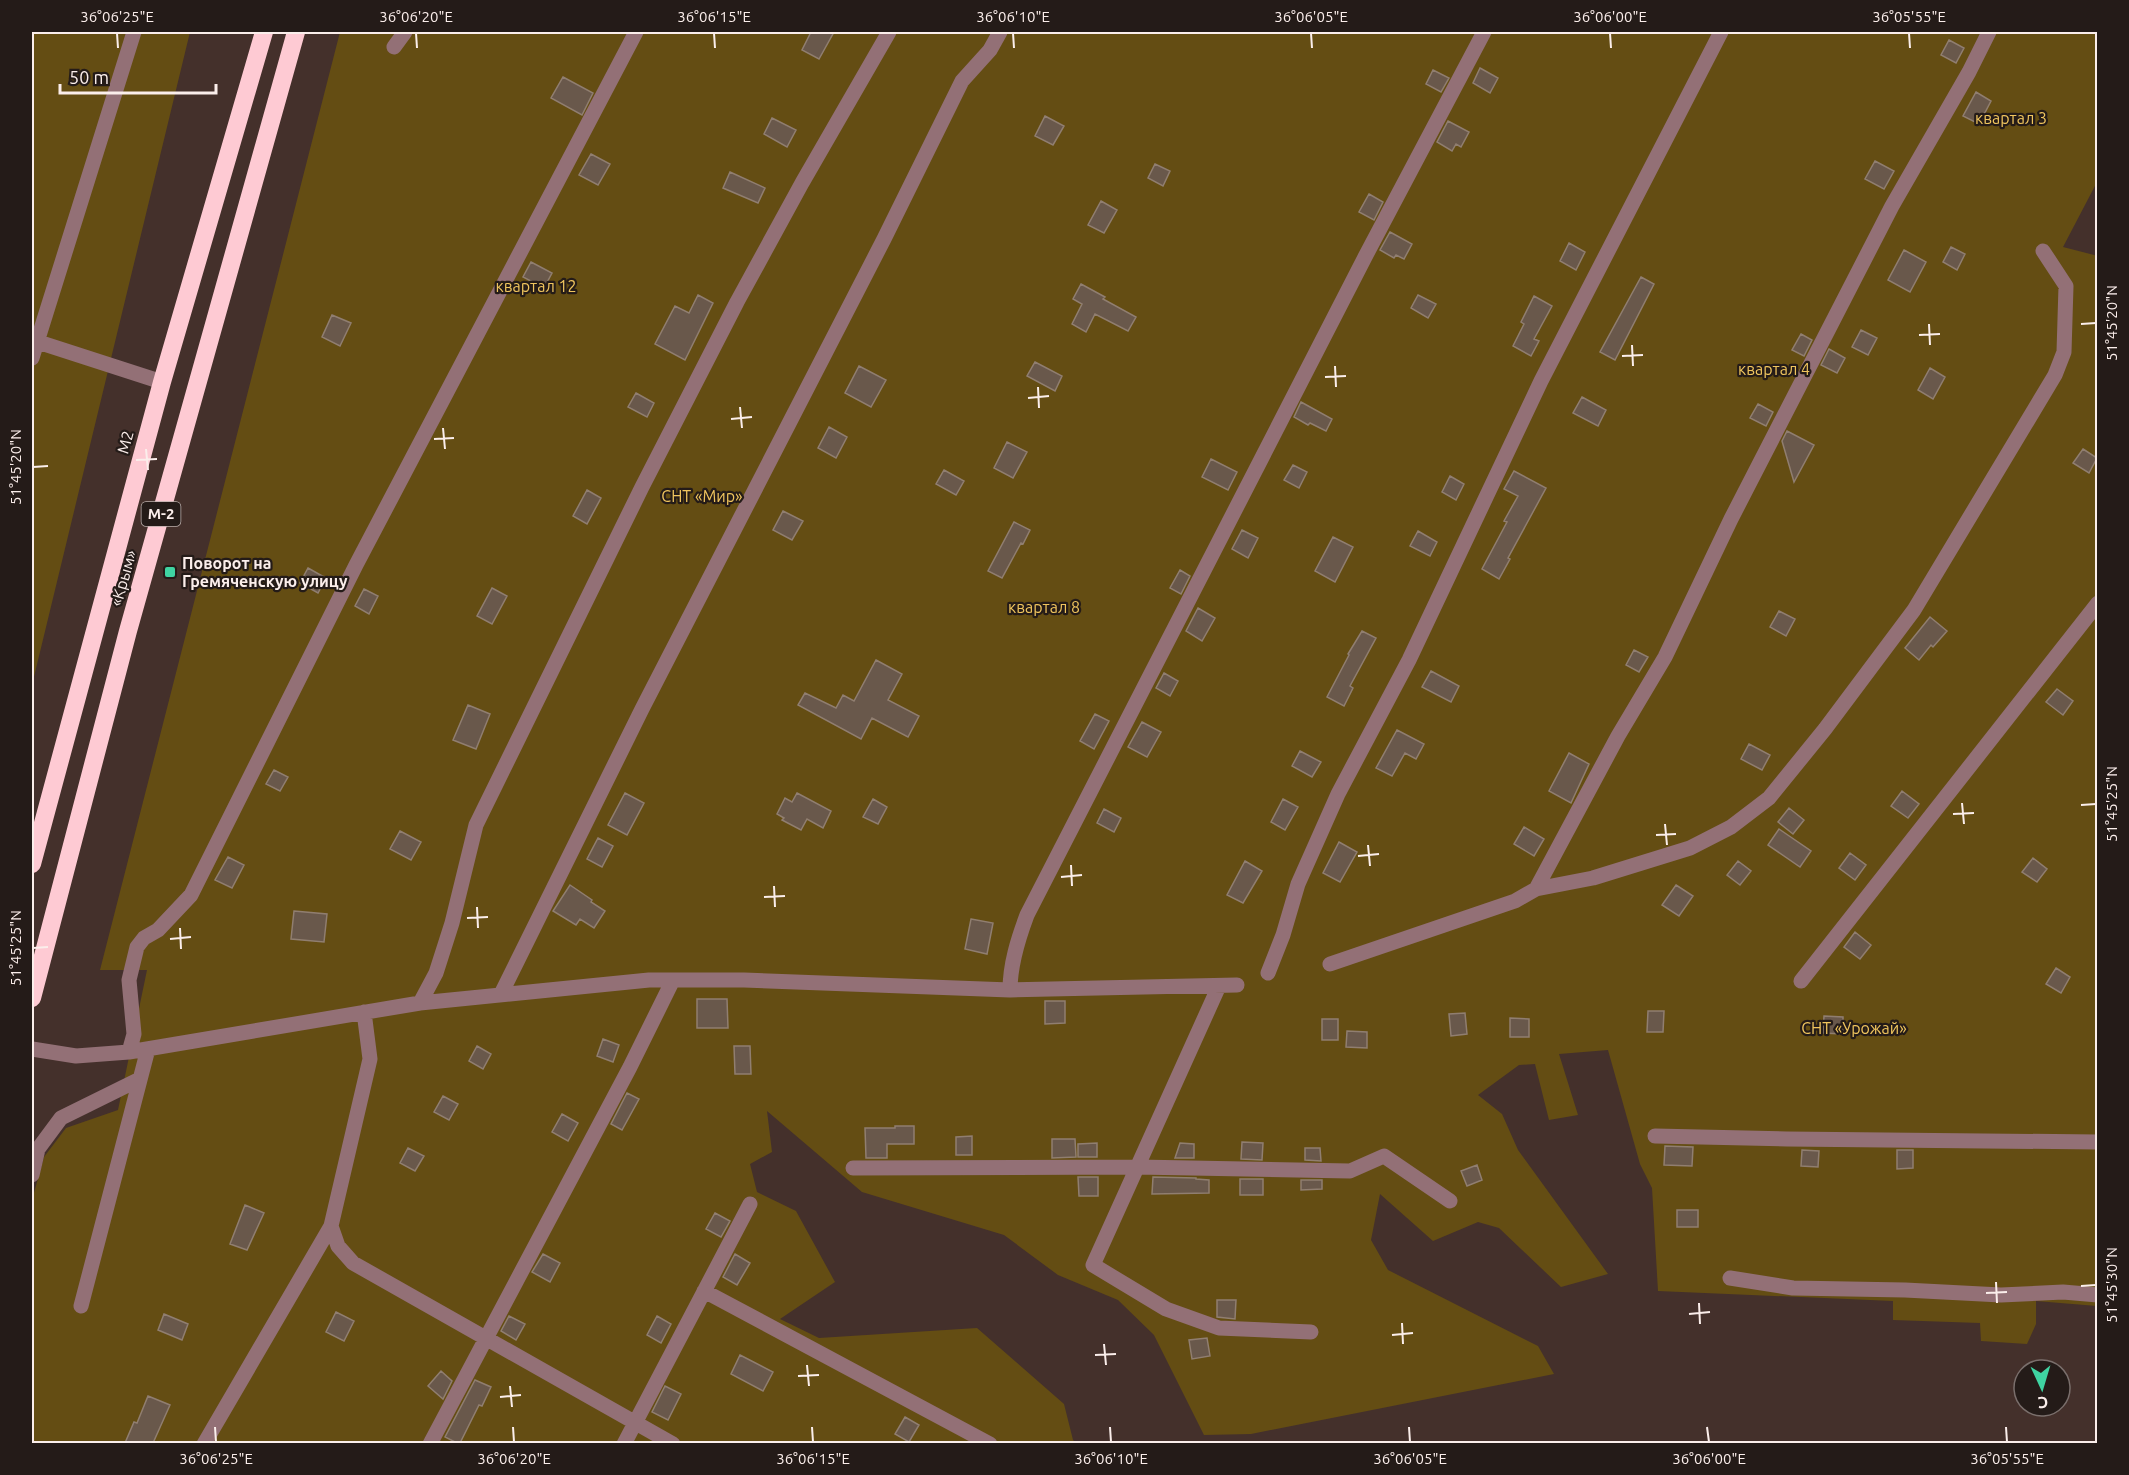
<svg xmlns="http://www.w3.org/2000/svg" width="2129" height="1475" font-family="Ubuntu,sans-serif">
<rect width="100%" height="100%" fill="#44302b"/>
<!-- green -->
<path fill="#644d13" d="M 32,32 L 190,32 L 32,685 Z
M 340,32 L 2097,32 L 2097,182 L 2063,247 L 2098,256 L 2097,1306 L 2036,1301 L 2036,1324 L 2027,1344 L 1981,1341 L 1980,1323 L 1893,1320 L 1893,1301 L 1658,1291 L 1652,1188 L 1640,1164 L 1608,1050 L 1559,1054 L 1578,1115 L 1549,1120 L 1535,1064 L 1519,1065 L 1478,1095 L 1502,1114 L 1518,1150 L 1608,1274 L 1561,1287 L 1499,1228 L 1478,1222 L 1433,1241 L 1380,1194 L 1371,1240 L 1388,1270 L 1538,1346 L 1554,1374 L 1251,1434 L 1204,1435 L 1154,1335 L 1118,1300 L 1058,1275 L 1004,1235 L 862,1192 L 767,1111 L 772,1152 L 750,1164 L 757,1192 L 796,1211 L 835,1282 L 780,1319 L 819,1338 L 977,1328 L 1064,1404 L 1073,1440 L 1076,1443 L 32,1443 L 32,1200 L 44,1157 L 66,1128 L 118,1110 L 147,970 L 100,970 Z"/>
<!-- building -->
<path fill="#69584b" stroke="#907e70" stroke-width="1.5" d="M 811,32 L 834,32 L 819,59 L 802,50 Z
M 1949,40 L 1964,48 L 1956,63 L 1941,55 Z
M 1480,68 L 1498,78 L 1490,93 L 1473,83 Z
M 1433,70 L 1449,78 L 1441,92 L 1426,84 Z
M 563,77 L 593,93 L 582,115 L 551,98 Z
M 1976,92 L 1991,101 L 1979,124 L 1963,116 Z
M 1045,116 L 1064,126 L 1053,145 L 1035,136 Z
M 772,118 L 796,130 L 787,147 L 764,134 Z
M 1448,121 L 1469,132 L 1461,147 L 1456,144 L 1452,151 L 1437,142 Z
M 591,154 L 610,164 L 598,185 L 579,175 Z
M 1875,161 L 1894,171 L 1884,189 L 1865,179 Z
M 1155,164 L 1170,171 L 1163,186 L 1148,178 Z
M 730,172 L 765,188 L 758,203 L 723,188 Z
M 1369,194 L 1383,202 L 1374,220 L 1359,212 Z
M 1101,201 L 1117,210 L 1104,233 L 1088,225 Z
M 1390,232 L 1412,244 L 1404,259 L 1396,255 L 1394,258 L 1380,250 Z
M 1569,243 L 1585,252 L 1576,270 L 1560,261 Z
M 1951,247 L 1965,254 L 1957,270 L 1943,262 Z
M 1904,250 L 1926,262 L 1910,292 L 1888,280 Z
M 531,262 L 552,273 L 544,288 L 523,277 Z
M 1641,277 L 1654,284 L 1615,360 L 1600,352 Z
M 1081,284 L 1105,297 L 1103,299 L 1136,317 L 1128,331 L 1095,314 L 1086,332 L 1072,324 L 1082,304 L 1073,299 Z
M 698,295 L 713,303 L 685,360 L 655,344 L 675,306 L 689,313 Z
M 1418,295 L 1436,304 L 1428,318 L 1411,308 Z
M 1534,296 L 1552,306 L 1534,339 L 1539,341 L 1531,356 L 1513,346 L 1524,324 L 1521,322 Z
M 332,315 L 351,323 L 340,346 L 322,337 Z
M 1861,330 L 1877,338 L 1868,355 L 1852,347 Z
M 1801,334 L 1812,340 L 1804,356 L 1792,350 Z
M 1829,349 L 1845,358 L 1837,373 L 1821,365 Z
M 1035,362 L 1062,376 L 1055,391 L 1027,376 Z
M 859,366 L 886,380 L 871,407 L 845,393 Z
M 1930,368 L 1945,377 L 1933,399 L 1918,390 Z
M 636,393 L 654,403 L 647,417 L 628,407 Z
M 1582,397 L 1606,410 L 1598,426 L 1573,413 Z
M 1301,402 L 1332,419 L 1326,431 L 1310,423 L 1308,425 L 1294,417 Z
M 1758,404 L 1773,412 L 1766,426 L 1750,418 Z
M 829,427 L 847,437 L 836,458 L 818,448 Z
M 1787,431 L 1814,445 L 1794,482 L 1782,441 Z
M 1007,442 L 1027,452 L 1013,478 L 994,468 Z
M 2083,449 L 2097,458 L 2089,473 L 2073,463 Z
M 1211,459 L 1237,472 L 1228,490 L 1202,477 Z
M 1293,465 L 1307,472 L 1299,488 L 1284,480 Z
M 944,470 L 964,481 L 956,495 L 936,484 Z
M 1514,471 L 1546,488 L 1508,558 L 1510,559 L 1499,579 L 1482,569 L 1507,522 L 1504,521 L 1518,496 L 1504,489 Z
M 1450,476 L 1464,484 L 1456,500 L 1442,492 Z
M 587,490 L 601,498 L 587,524 L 573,516 Z
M 783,511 L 803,521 L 792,540 L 773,530 Z
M 1014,522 L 1030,530 L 1023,544 L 1021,543 L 1002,578 L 988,571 Z
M 1242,530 L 1258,538 L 1248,558 L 1232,549 Z
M 1418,531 L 1437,542 L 1430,556 L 1410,546 Z
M 1333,537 L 1353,547 L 1335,582 L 1315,571 Z
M 308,568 L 326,578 L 318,593 L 300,583 Z
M 1180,570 L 1190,576 L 1181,594 L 1170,588 Z
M 492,588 L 507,596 L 492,624 L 477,616 Z
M 364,589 L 378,596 L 369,614 L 355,606 Z
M 1198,608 L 1215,618 L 1202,641 L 1186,631 Z
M 1779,611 L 1795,619 L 1786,636 L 1770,627 Z
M 1930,617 L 1947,631 L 1933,647 L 1931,645 L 1919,660 L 1905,648 Z
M 1362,631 L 1376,638 L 1350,686 L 1353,688 L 1344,706 L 1327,697 L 1349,655 L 1348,654 Z
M 1634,650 L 1648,657 L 1639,672 L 1626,665 Z
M 876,660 L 902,674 L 888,700 L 919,716 L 908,737 L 872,718 L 861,739 L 798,705 L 805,693 L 836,708 L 843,695 L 854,701 Z
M 1431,671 L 1459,686 L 1451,702 L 1422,687 Z
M 1164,673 L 1178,681 L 1170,696 L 1156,688 Z
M 2057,689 L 2073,701 L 2063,715 L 2046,702 Z
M 468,705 L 490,714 L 476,749 L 453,740 Z
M 1095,714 L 1109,721 L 1094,749 L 1080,741 Z
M 1142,722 L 1161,732 L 1147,757 L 1128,747 Z
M 1397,730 L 1424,744 L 1416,759 L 1405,753 L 1392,776 L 1376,768 Z
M 1749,744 L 1770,755 L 1762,770 L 1741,759 Z
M 1300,751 L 1321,762 L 1312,777 L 1292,766 Z
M 1569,753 L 1589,764 L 1571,803 L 1549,791 Z
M 274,770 L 288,777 L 280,791 L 266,784 Z
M 1902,791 L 1919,804 L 1908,818 L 1891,806 Z
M 625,793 L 644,803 L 627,835 L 608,825 Z
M 797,793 L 831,811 L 823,828 L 807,819 L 801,830 L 782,820 L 784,818 L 777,814 L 785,798 L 792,802 Z
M 873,799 L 887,807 L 878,824 L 863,817 Z
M 1283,799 L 1298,807 L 1285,830 L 1271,822 Z
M 1789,808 L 1804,820 L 1793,834 L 1778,822 Z
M 1104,809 L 1121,818 L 1114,832 L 1097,823 Z
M 1524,827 L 1544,839 L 1534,856 L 1514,844 Z
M 1779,829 L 1811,851 L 1800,867 L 1768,845 Z
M 400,831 L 421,842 L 411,860 L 390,849 Z
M 598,838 L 613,846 L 602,867 L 587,859 Z
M 1339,842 L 1357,852 L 1340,882 L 1323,873 Z
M 1850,853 L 1866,865 L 1855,880 L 1839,868 Z
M 228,857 L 244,865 L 232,888 L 215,880 Z
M 2033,858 L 2047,869 L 2037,882 L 2022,872 Z
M 1245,861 L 1262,871 L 1243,903 L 1227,895 Z
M 1738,861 L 1751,871 L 1740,885 L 1727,875 Z
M 570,885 L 592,900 L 591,902 L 605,911 L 594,928 L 580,919 L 576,925 L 553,911 Z
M 1676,885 L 1693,896 L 1679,916 L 1662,905 Z
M 294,911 L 327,914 L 324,942 L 291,939 Z
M 971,919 L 993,923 L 987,954 L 965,949 Z
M 1855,932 L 1871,945 L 1860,959 L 1844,947 Z
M 2056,968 L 2070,977 L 2061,993 L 2046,984 Z
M 697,999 L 727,999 L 728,1028 L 697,1028 Z
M 1045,1001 L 1065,1001 L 1065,1023 L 1045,1024 Z
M 1648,1011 L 1664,1011 L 1663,1032 L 1647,1032 Z
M 1465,1013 L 1467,1034 L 1451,1036 L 1449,1014 Z
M 1824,1016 L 1843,1017 L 1843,1034 L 1823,1033 Z
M 1510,1018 L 1529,1019 L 1529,1037 L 1510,1037 Z
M 1322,1019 L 1338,1019 L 1338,1040 L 1322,1040 Z
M 1347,1031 L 1367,1032 L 1367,1048 L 1346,1047 Z
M 603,1039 L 619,1045 L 613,1062 L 597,1056 Z
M 477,1046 L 491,1054 L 483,1069 L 469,1061 Z
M 734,1046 L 750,1046 L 751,1074 L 735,1074 Z
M 627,1093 L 639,1099 L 622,1130 L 611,1124 Z
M 443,1096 L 458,1104 L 449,1120 L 434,1112 Z
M 562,1114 L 578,1123 L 568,1141 L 552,1132 Z
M 895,1126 L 914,1126 L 914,1144 L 887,1144 L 887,1158 L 866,1158 L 865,1128 L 895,1128 Z
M 972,1136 L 972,1155 L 956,1155 L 956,1137 Z
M 1052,1139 L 1075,1139 L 1076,1157 L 1052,1158 Z
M 1242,1142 L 1263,1143 L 1262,1160 L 1241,1159 Z
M 1097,1143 L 1097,1157 L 1078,1157 L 1078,1144 Z
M 1180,1143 L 1194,1144 L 1194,1158 L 1175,1158 Z
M 1665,1146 L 1693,1147 L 1692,1166 L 1664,1165 Z
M 408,1148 L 424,1156 L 415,1171 L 400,1163 Z
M 1305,1148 L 1320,1148 L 1321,1161 L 1305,1160 Z
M 1802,1150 L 1819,1151 L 1818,1167 L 1801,1166 Z
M 1897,1150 L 1913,1150 L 1913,1168 L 1897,1169 Z
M 1477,1165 L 1482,1180 L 1467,1186 L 1461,1171 Z
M 1078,1177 L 1098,1177 L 1098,1196 L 1079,1196 Z
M 1153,1177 L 1196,1178 L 1196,1179 L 1209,1180 L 1209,1193 L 1152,1194 Z
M 1240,1179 L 1263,1179 L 1263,1195 L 1240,1195 Z
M 1301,1180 L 1322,1180 L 1322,1189 L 1301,1190 Z
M 245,1205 L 264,1213 L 247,1250 L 230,1244 Z
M 1677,1210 L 1698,1210 L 1698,1227 L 1677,1227 Z
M 715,1213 L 730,1221 L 721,1237 L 706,1229 Z
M 543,1254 L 560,1263 L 550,1282 L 532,1272 Z
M 735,1254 L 750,1263 L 737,1285 L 723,1277 Z
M 1217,1300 L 1236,1300 L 1235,1319 L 1217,1317 Z
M 336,1312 L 354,1321 L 344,1341 L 326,1332 Z
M 164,1314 L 188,1324 L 182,1340 L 158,1330 Z
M 509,1316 L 525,1324 L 516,1340 L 501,1331 Z
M 657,1316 L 671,1324 L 661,1343 L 647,1335 Z
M 1207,1338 L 1210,1356 L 1192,1359 L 1189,1340 Z
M 740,1355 L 773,1372 L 763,1391 L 731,1374 Z
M 441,1371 L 452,1381 L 443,1399 L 428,1386 Z
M 475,1380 L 491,1387 L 482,1406 L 479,1405 L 460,1443 L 457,1443 L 445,1437 Z
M 665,1386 L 681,1394 L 668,1420 L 652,1412 Z
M 148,1396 L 170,1405 L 153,1443 L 125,1443 L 134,1422 L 137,1423 Z
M 905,1417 L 919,1425 L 909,1442 L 895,1434 Z"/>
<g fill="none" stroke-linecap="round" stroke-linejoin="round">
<!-- minor -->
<path stroke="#937076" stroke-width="15" d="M 394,47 L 405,32
M 32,340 L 162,382
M 32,358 L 134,32
M 1536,889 L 1618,736 L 1665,657 L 1731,519 L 1892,206 L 1969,72 L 1989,32
M 1330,964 L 1515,901 L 1536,889 L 1593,878 L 1690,848 L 1731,827 L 1769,798 L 1825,729 L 1914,610 L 2055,375 L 2064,352 L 2066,286 L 2043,251
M 1268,973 L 1283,935 L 1298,884 L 1338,794 L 1409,660 L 1541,381 L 1721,32
M 1801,981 L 2098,603
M 1219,986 L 1093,1265 L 1166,1309 L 1219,1328 L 1311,1332
M 1010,990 C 1010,964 1018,939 1027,915 L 1365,257 L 1484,32
M 501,994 L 642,709 L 884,239 L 962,81 L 990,50 L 1000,32
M 420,1003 L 436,973 L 452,923 L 476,825 L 642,487 L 737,302 L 802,183 L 889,32
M 364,1012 L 370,1059 L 331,1226 L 338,1246 L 353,1263 L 673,1444
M 32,1049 L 76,1056 L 129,1052 L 420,1003 L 649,980 L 744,980 L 1010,990 L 1237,985
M 129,1052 L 134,1034 L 129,980 L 137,947 L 144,938 L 158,930 L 191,895 L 356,565 L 636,32
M 1655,1136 L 1787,1139 L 2098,1142
M 853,1168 L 1137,1167 L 1350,1171 L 1384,1156 L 1450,1201
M 32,1175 L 38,1149 L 61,1118 L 140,1079
M 1730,1278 L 1793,1288 L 1905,1290 L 2001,1295 L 2063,1292 L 2098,1295
M 704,1291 L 990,1444
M 81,1306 L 148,1049
M 204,1444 L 331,1226
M 430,1444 L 630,1067 L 673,980
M 624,1444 L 750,1204"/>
<!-- highway -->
<path stroke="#fecad3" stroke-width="18" d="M 32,864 L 162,382 L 264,32
M 32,998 L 128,631 L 296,32"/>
</g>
<!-- ticks -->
<path fill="none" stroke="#fbeeeb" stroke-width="2" d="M 117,33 L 118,48M 416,33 L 417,48M 714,33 L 715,48M 1013,33 L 1014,48M 1311,33 L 1312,48M 1610,33 L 1611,48M 1909,33 L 1910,48M 1929,324 L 1930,345M 2081,324 L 2096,323M 1919,335 L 1940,334M 1632,345 L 1633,366M 1622,356 L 1643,355M 1335,366 L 1336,387M 1325,377 L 1346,376M 1038,387 L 1039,408M 1028,398 L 1049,396M 740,407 L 742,428M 731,419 L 752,417M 443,428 L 445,449M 434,439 L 454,438M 146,449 L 148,470M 136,460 L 157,459M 33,467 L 48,466M 1962,803 L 1964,824M 2081,805 L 2096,804M 1953,814 L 1974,813M 1665,824 L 1667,845M 1656,835 L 1676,834M 1368,845 L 1370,866M 1358,856 L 1379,854M 1071,865 L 1072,886M 1061,877 L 1082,875M 774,886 L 775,907M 764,897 L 785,896M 477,907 L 478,928M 467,918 L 488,917M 180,928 L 181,949M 170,939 L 191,937M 33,948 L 48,947M 1996,1282 L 1997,1303M 2081,1286 L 2096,1285M 1986,1293 L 2007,1292M 1699,1303 L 1700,1324M 1689,1314 L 1710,1312M 1402,1323 L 1403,1344M 1392,1335 L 1413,1333M 1104,1344 L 1106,1365M 1095,1355 L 1116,1354M 807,1365 L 809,1386M 798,1376 L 819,1375M 510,1386 L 512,1407M 500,1397 L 521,1395M 215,1427 L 216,1442M 513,1427 L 514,1442M 812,1427 L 813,1442M 1110,1427 L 1111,1442M 1409,1427 L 1410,1442M 1707,1427 L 1709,1442M 2006,1427 L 2007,1442"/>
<!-- markers -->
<rect fill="#3fd4a2" stroke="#241b18" stroke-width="2" x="164" y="566" width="12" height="12" rx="3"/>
<g text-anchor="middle" stroke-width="4.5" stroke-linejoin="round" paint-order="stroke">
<!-- shield labels -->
<rect fill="#241b18" stroke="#baafac" stroke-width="1.5" x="141.5" y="502" width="39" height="24" rx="4.5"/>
<g font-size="15" font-weight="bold" fill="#fbeeeb">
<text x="161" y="519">М-2</text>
</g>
<!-- park labels -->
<g font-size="16" fill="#f0c55e" stroke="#241b18">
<text x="2011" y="124">квартал 3</text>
<text x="536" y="292">квартал 12</text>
<text x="1774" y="375">квартал 4</text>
<text x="702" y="502">СНТ «Мир»</text>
<text x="1044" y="613">квартал 8</text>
<text x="1854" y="1034">СНТ «Урожай»</text>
</g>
<!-- street labels -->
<g font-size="16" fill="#fbeeeb" stroke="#241b18">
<text transform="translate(125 442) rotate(-75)" y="6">М2</text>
<text transform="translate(123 578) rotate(-74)" y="6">«Крым»</text>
</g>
<!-- poi labels -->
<g font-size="16" font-weight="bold" fill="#fbeeeb" stroke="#241b18" text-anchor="start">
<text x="182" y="569">Поворот на<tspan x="182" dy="18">Гремяченскую улицу</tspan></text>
</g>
</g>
<!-- border -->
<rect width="2129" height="1475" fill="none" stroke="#241b18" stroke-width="66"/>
<!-- north arrow -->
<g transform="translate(2042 1388) rotate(176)"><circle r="28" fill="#241b18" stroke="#7a6f6c" stroke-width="1.5"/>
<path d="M0-4.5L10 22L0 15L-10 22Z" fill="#3fd4a2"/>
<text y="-9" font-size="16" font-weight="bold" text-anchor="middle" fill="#fbeeeb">С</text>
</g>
<!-- scale -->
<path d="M60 84v9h156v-9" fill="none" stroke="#fbeeeb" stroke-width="3"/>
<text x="69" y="84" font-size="18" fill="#fbeeeb" stroke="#241b18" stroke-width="4.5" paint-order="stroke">50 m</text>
<rect x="33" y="33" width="2063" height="1409" fill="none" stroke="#fbeeeb" stroke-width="2"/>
<g font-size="15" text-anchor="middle" fill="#fbeeeb">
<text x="117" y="22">36°06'25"E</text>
<text x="416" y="22">36°06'20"E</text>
<text x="714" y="22">36°06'15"E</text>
<text x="1013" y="22">36°06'10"E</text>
<text x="1311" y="22">36°06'05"E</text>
<text x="1610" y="22">36°06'00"E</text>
<text x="1909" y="22">36°05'55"E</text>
<text transform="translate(2112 323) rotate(-90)" y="5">51°45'20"N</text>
<text transform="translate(16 467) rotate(-90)" y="5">51°45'20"N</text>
<text transform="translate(2112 804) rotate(-90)" y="5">51°45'25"N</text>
<text transform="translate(16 948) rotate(-90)" y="5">51°45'25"N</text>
<text transform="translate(2112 1285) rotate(-90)" y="5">51°45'30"N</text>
<text x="216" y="1464">36°06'25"E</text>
<text x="514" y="1464">36°06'20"E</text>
<text x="813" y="1464">36°06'15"E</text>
<text x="1111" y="1464">36°06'10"E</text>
<text x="1410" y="1464">36°06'05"E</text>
<text x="1709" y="1464">36°06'00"E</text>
<text x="2007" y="1464">36°05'55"E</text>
</g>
</svg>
